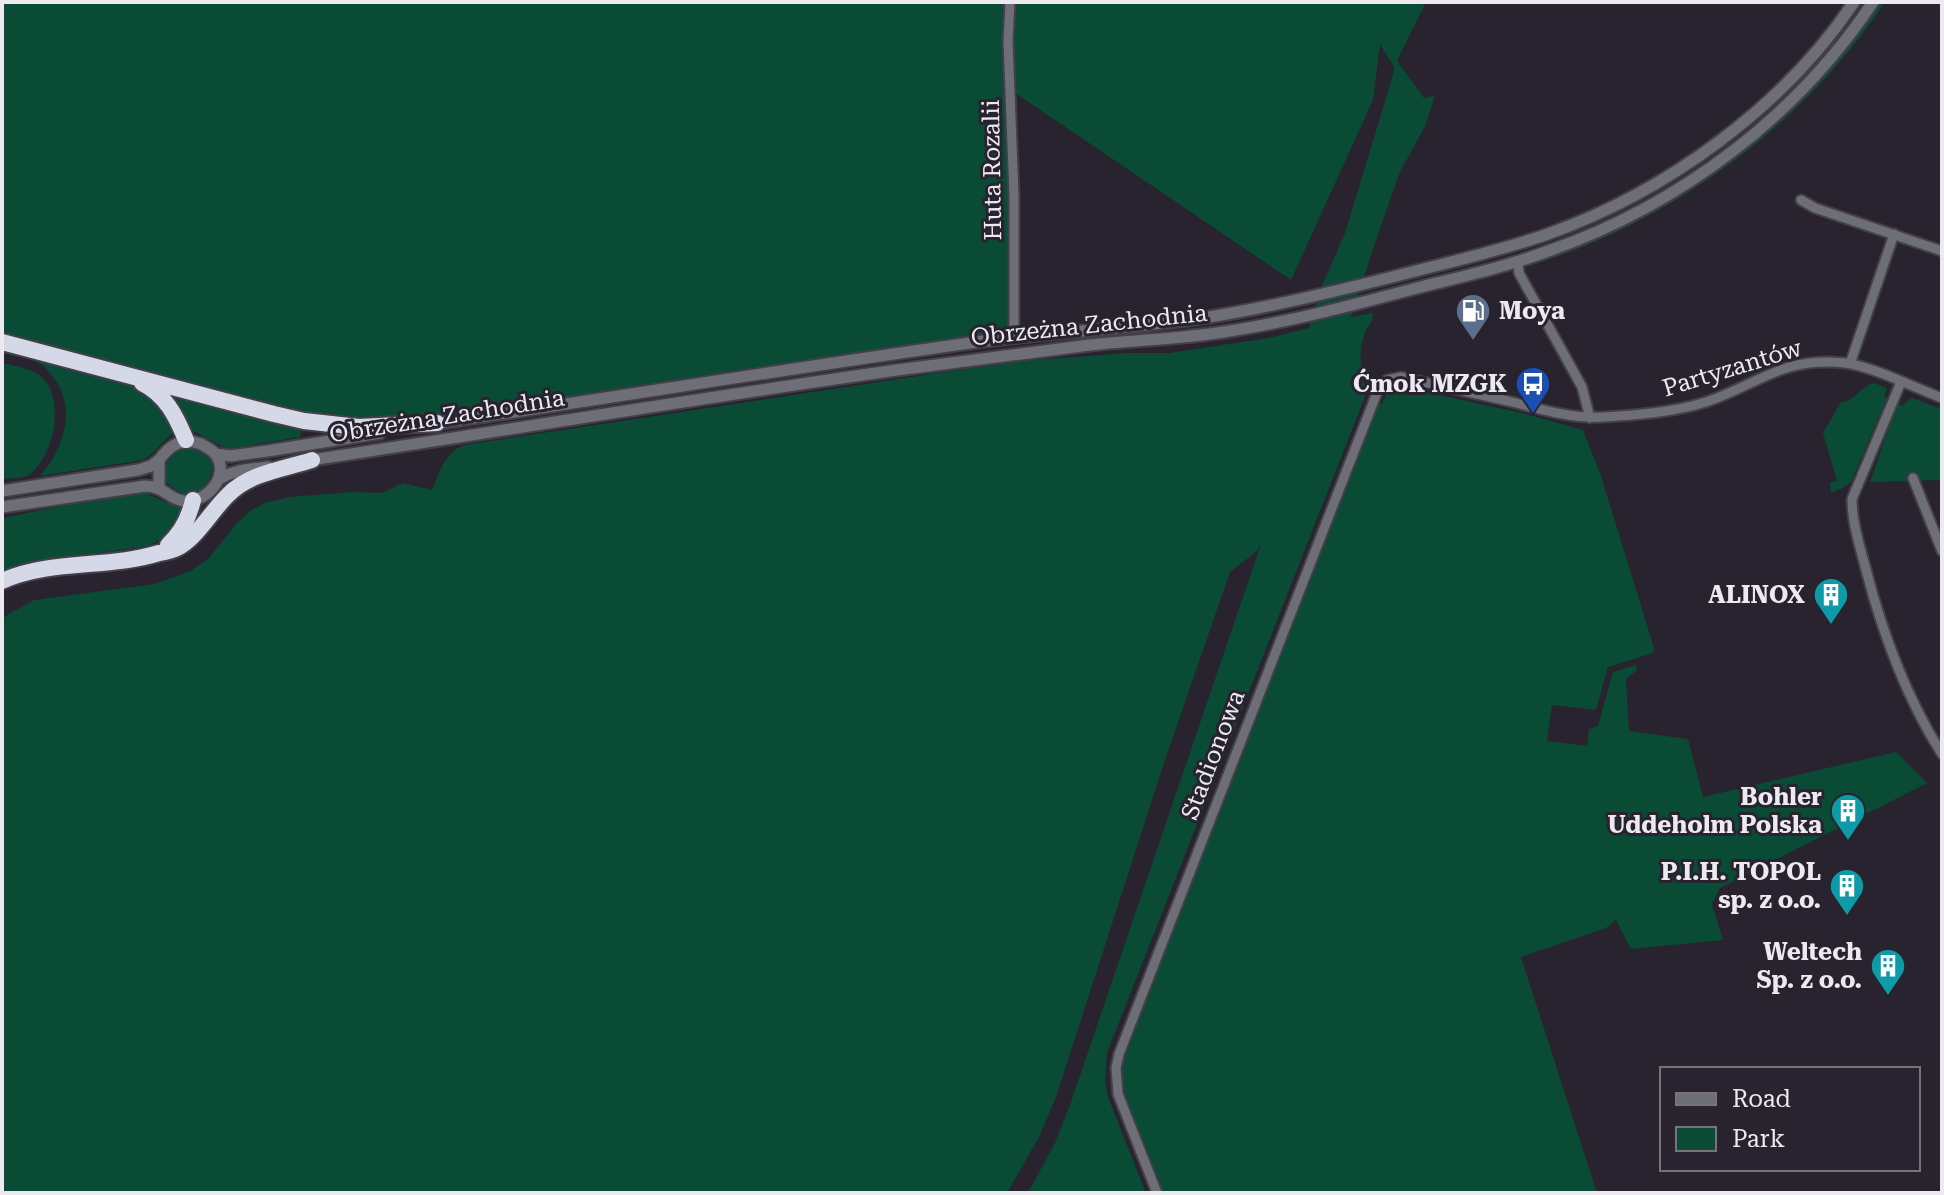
<svg xmlns="http://www.w3.org/2000/svg" width="1944" height="1195" font-family="'Roboto Serif',serif">
<rect width="100%" height="100%" fill="#28232e"/>
<!-- green -->
<path fill="#0a4b35" d="M 2,2 L 1426,2 L 1397,61 L 1424,98 L 1435,96 L 1425,126 L 1399,174 L 1372,252 L 1351,317 L 1373,313 C 1373,322 1370,323 1366,330 C 1357,351 1361,373 1366,394 L 1107,1053 L 1105,1081 L 1108,1097 L 1146,1193 L 1028,1193 L 1055,1143 L 1071,1102 L 1261,544 L 1256,552 L 1230,572 L 1164,763 L 1056,1097 L 1039,1137 L 1007,1193 L 2,1193 L 2,618 L 34,600 L 155,584 L 192,570 L 209,558 L 236,524 L 250,511 L 265,503 L 290,497 L 352,492 L 382,493 L 403,483 L 432,490 C 440,472 444,453 464,445 L 944,372 L 1032,360 L 1128,353 L 1169,353 L 1269,338 L 1309,328 L 1321,288 L 1345,233 L 1393,75 L 1394,67 L 1380,44 L 1373,100 L 1291,280 L 1008,88 L 1009,333 L 750,368 L 508,406 L 395,418 L 324,418 L 281,410 L 2,334 Z
M 1881,2 L 1885,2 C 1803,127 1668,224 1526,267 L 1530,263 C 1676,215 1792,127 1881,2 Z
M 2,350 L 122,382 L 146,392 L 156,399 L 177,431 C 162,439 156,454 142,460 L 40,476 C 63,450 78,408 53,377 C 49,372 45,366 39,363 C 29,358 14,356 2,353 Z
M 2,363 C 15,366 33,368 43,378 C 66,402 53,460 27,476 C 20,479 10,478 2,479 Z
M 1874,383 L 1887,388 L 1884,397 L 1887,398 L 1851,482 L 1841,489 L 1835,490 L 1835,492 L 1831,492 L 1830,482 L 1837,481 L 1823,433 L 1841,402 C 1856,401 1860,386 1874,383 Z
M 155,384 L 297,427 L 301,431 L 300,437 L 227,449 L 192,430 Z
M 1398,386 L 1522,413 L 1583,430 L 1601,476 L 1654,648 L 1653,653 L 1608,667 L 1596,710 L 1552,705 L 1547,741 L 1587,746 L 1589,729 L 1598,726 L 1613,672 L 1636,665 L 1637,670 L 1626,679 L 1629,731 L 1688,739 L 1703,797 L 1896,752 L 1927,783 L 1720,888 L 1712,904 L 1723,940 L 1631,949 L 1616,920 L 1606,928 L 1521,957 L 1597,1193 L 1162,1193 L 1126,1103 C 1121,1085 1120,1071 1124,1054 L 1377,403 L 1382,404 L 1389,389 Z
M 1912,398 L 1942,409 L 1942,480 L 1870,482 L 1897,404 L 1903,406 L 1907,401 Z
M 188,448 L 200,451 L 213,461 C 215,478 200,500 180,492 C 174,489 169,484 163,480 C 164,464 170,452 188,448 Z
M 145,493 L 182,509 C 179,528 164,538 148,546 L 23,564 L 2,574 L 2,518 L 76,503 Z"/>
<g fill="none" stroke-linecap="round" stroke-linejoin="round">
<defs>
<path id="minor" d="M 1010,2 L 1008,41 L 1014,196 L 1014,338
M 1801,200 L 1815,208 L 1942,251
M 1518,262 L 1519,273 L 1582,387 L 1590,418
M 1850,364 L 1894,234
M 1901,382 L 1852,499 C 1852,522 1859,543 1865,566 C 1882,632 1905,696 1942,754
M 1913,478 L 1942,551
M 1157,1193 L 1118,1094 L 1116,1068 L 1119,1054 L 1380,385 L 1387,380 L 1401,377 C 1437,385 1472,393 1508,401 C 1540,409 1571,419 1604,417 C 1638,415 1674,412 1706,402 C 1759,384 1783,356 1845,363 C 1874,367 1913,387 1942,398"/>
<path id="tertiary" d="M 433,424 C 612,398 791,368 970,343 C 1053,331 1138,329 1221,315 C 1281,305 1341,290 1400,275 C 1449,262 1500,251 1548,234 C 1666,192 1784,107 1854,2
M 216,454 L 230,456 L 267,451 L 380,433
M 305,461 C 502,431 699,398 897,370 C 961,362 1025,353 1090,345 C 1134,340 1180,339 1224,332 C 1290,322 1357,304 1421,287 C 1465,276 1509,266 1551,250 C 1681,204 1797,116 1873,2
M 219,479 C 234,470 251,469 268,467
M 2,491 L 138,470 L 151,466 L 159,460
M 2,507 L 145,486 C 164,486 170,500 184,501 C 208,503 230,475 216,455 C 213,450 206,447 201,444 C 182,437 170,445 159,460 L 159,487"/>
<path id="motorway" d="M 2,342 L 274,414 L 304,421 L 359,427 L 437,423
M 142,383 C 166,395 176,416 186,440
M 168,545 C 182,532 189,518 193,500
M 2,581 C 51,559 108,569 159,553 C 165,552 172,551 177,548 C 196,539 212,510 228,495 C 249,473 284,469 312,460"/>
</defs>
<!-- minor casing -->
<use href="#minor" stroke="#443f49" stroke-width="13"/>
<!-- tertiary casing -->
<use href="#tertiary" stroke="#443f49" stroke-width="15"/>
<!-- motorway casing -->
<use href="#motorway" stroke="#443f49" stroke-width="20"/>
<!-- minor -->
<use href="#minor" stroke="#6e6f76" stroke-width="9"/>
<!-- tertiary -->
<use href="#tertiary" stroke="#6e6f76" stroke-width="11"/>
<!-- motorway -->
<use href="#motorway" stroke="#d4d8e7" stroke-width="16"/>
</g>
<!-- icons -->
<defs>
<symbol id="fuel-pin" viewBox="-11 -11 22 30"><path d="M0 17L-7.5 6A9.5 9.5 0 1 1 7.5 6Z" fill="#5c6f8a" stroke="#28232e"/><path d="M-5.5-6h7V0h2V4h1.3V-2.5L3-4.5l.8-.8L6-3V5H2.5V1h-1V6h-7ZM-4.2-4.7v3.2H.2V-4.7Z" fill="#fff"/></symbol>
<symbol id="bus-pin" viewBox="-11 -11 22 30"><path d="M0 17L-7.5 6A9.5 9.5 0 1 1 7.5 6Z" fill="#1a4fb4" stroke="#28232e"/><path d="M-5-6H5V4H4V6H2V4H-2V6H-4V4H-5ZM-3.5-4V0h7V-4ZM-3.5 1.2v1.5H-2V1.2ZM2 1.2v1.5H3.5V1.2Z" fill="#fff"/></symbol>
<symbol id="building-pin" viewBox="-11 -11 22 30"><path d="M0 17L-7.5 6A9.5 9.5 0 1 1 7.5 6Z" fill="#0f9aa8" stroke="#28232e"/><path d="M-4-6H4V6H1V3H-1V6H-4ZM-2.5-4.3h1.7v1.8h-1.7ZM.8-4.3h1.7v1.8H.8ZM-2.5-1h1.7V.8h-1.7ZM.8-1h1.7V.8H.8Z" fill="#fff"/></symbol>
</defs>
<g fill-rule="evenodd">
<use href="#fuel-pin" x="1453" y="291" width="40" height="54"/>
<use href="#bus-pin" x="1513" y="364" width="40" height="54"/>
<use href="#building-pin" x="1811" y="575" width="40" height="54"/>
<use href="#building-pin" x="1828" y="791" width="40" height="54"/>
<use href="#building-pin" x="1827" y="866" width="40" height="54"/>
<use href="#building-pin" x="1868" y="946" width="40" height="54"/>
</g>
<g text-anchor="middle" stroke-width="6" stroke-linejoin="round" paint-order="stroke">
<!-- street labels -->
<g font-size="24" fill="#ede9f1" stroke="#28232e">
<text transform="translate(992 170) rotate(-91)" y="8">Huta Rozalii</text>
<text transform="translate(1089 325) rotate(-6)" y="8">Obrzeżna Zachodnia</text>
<text transform="translate(1732 368) rotate(-17)" y="8">Partyzantów</text>
<text transform="translate(447 416) rotate(-9)" y="8">Obrzeżna Zachodnia</text>
<text transform="translate(1213 755) rotate(-69)" y="8">Stadionowa</text>
</g>
<!-- poi labels -->
<g font-size="24" font-weight="bold" fill="#ede9f1" stroke="#28232e" text-anchor="end">
<text x="1499" y="319" text-anchor="start">Moya</text>
<text x="1507" y="392">Ćmok MZGK</text>
<text x="1805" y="603">ALINOX</text>
<text x="1822" y="805">Bohler<tspan x="1822" dy="28">Uddeholm Polska</tspan></text>
<text x="1821" y="880">P.I.H. TOPOL<tspan x="1821" dy="28">sp. z o.o.</tspan></text>
<text x="1862" y="960">Weltech<tspan x="1862" dy="28">Sp. z o.o.</tspan></text>
</g>
</g>
<!-- border -->
<rect width="1944" height="1195" fill="none" stroke="#ede9f1" stroke-width="8"/>
<!-- legend -->
<rect x="1660" y="1067" width="260" height="104" fill="#28232e" stroke="#77727c" stroke-width="2"/>
<rect x="1676" y="1093" width="40" height="12" fill="#6e6f76" stroke="#77727c" stroke-width="2"/>
<text x="1732" y="1107" font-size="24" fill="#ede9f1">Road</text>
<rect x="1676" y="1127" width="40" height="24" fill="#0a4b35" stroke="#77727c" stroke-width="2"/>
<text x="1732" y="1147" font-size="24" fill="#ede9f1">Park</text>
</svg>
